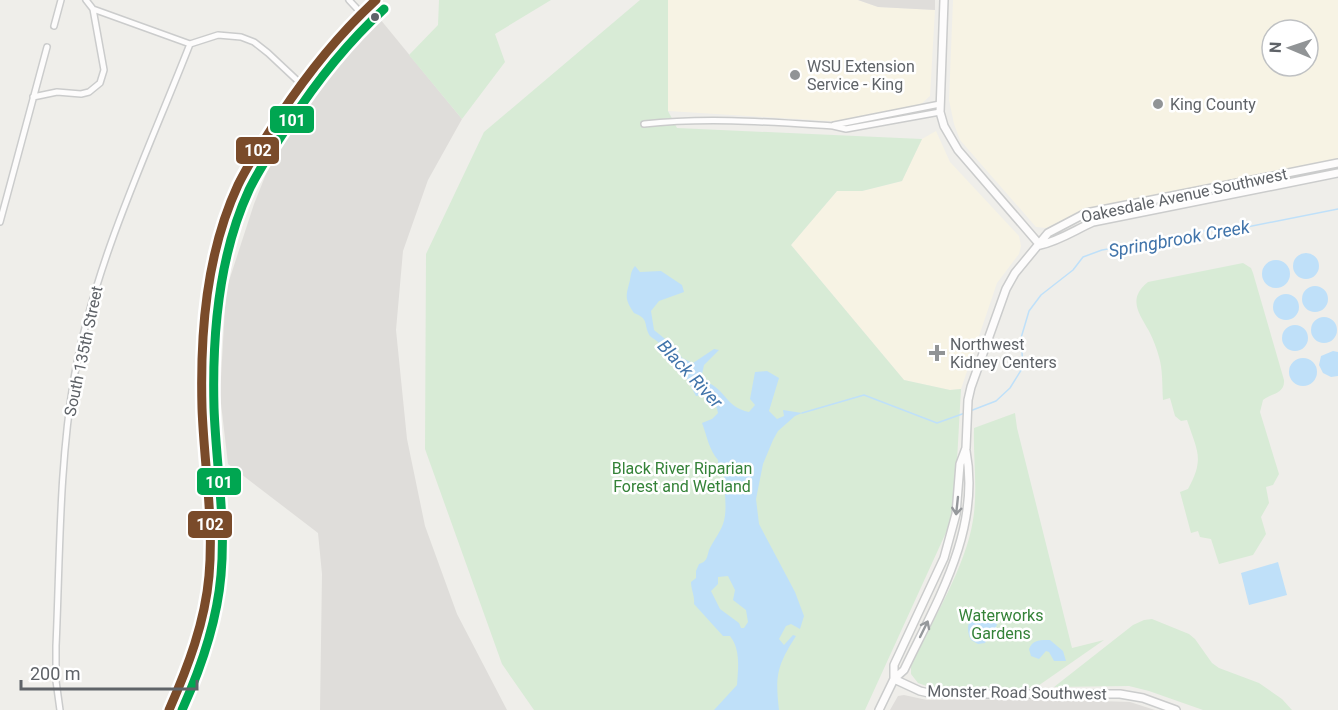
<svg xmlns="http://www.w3.org/2000/svg" width="1338" height="710" font-family="Roboto,sans-serif">
<rect width="100%" height="100%" fill="#efeeea"/>
<!-- commercial -->
<path fill="#f7f3e4" fill-rule="evenodd" d="M 668,0 L 858,0 L 878,7 L 935,10 L 930,96 L 920,105 L 845,122 L 668,111 Z
M 953,0 L 1338,0 L 1338,161 L 1096,208 L 1077,213 L 1046,228 L 1036,227 L 960,140 L 954,124 L 949,100 ZM 1272,30 L 1308,30 L 1308,66 L 1272,66 Z
M 936,131 L 950,162 L 1019,236 L 1021,246 L 1019,254 L 997,283 L 961,389 L 950,390 L 904,380 L 791,245 L 837,191 L 862,191 L 902,181 L 922,139 Z"/>
<!-- industrial -->
<path fill="#dfddda" d="M 858,0 L 935,0 L 935,10 L 878,7 Z
M 380,19 L 462,119 L 428,180 L 403,251 L 396,330 L 407,439 L 425,526 L 457,614 L 507,710 L 320,710 L 322,574 L 318,533 L 228,464 L 220,395 L 226,290 L 254,204 L 282,134 L 330,69 Z
M 904,695 L 927,700 L 1035,699 L 1130,702 L 1155,710 L 890,710 L 898,696 Z"/>
<!-- green -->
<path fill="#d8ebd6" d="M 439,0 L 551,0 L 495,34 L 505,62 L 462,119 L 409,55 L 438,25 Z
M 640,0 L 668,0 L 668,111 L 677,128 L 922,139 L 902,181 L 862,191 L 837,191 L 791,245 L 904,380 L 950,390 L 961,389 L 954,515 L 865,710 L 534,710 L 502,664 L 425,449 L 426,254 L 484,132 Z
M 1243,263 L 1251,268 L 1253,273 L 1284,380 C 1285,394 1271,393 1263,400 L 1260,412 L 1279,474 L 1273,485 L 1266,487 L 1269,503 L 1261,517 L 1266,534 L 1253,555 L 1219,564 L 1211,539 L 1200,537 L 1198,531 L 1191,533 L 1180,492 L 1188,489 C 1205,458 1197,451 1187,420 L 1181,421 L 1175,416 L 1170,398 L 1163,400 C 1162,386 1163,370 1159,357 C 1157,349 1153,339 1149,331 C 1139,313 1127,299 1148,282 Z
M 1015,413 L 1017,428 L 1072,648 L 1104,640 L 1035,688 L 932,688 L 918,683 L 911,674 L 911,664 C 932,622 966,566 973,520 C 978,490 973,458 974,428 Z
M 1152,619 L 1189,634 L 1195,639 L 1212,663 L 1219,668 L 1259,683 L 1282,699 L 1292,710 L 1203,710 L 1149,691 L 1129,686 L 1054,687 L 1133,625 L 1144,620 Z"/>
<!-- water -->
<path fill="#bfe0f9" fill-rule="evenodd" d="M1293 266a13 13 0 1 1 26 0a13 13 0 1 1-26 0Z
M1262 274a14 14 0 1 1 28 0a14 14 0 1 1-28 0Z
M 635,266 L 640,272 L 661,271 L 682,285 L 684,292 L 659,301 L 651,311 L 654,330 L 675,347 L 682,358 L 693,363 L 714,349 L 719,350 L 704,365 L 702,374 L 706,382 C 726,389 725,407 749,412 L 755,405 L 750,399 L 755,372 L 767,371 L 779,378 L 769,411 L 777,419 L 784,416 L 783,410 L 802,413 L 795,416 L 778,431 L 773,440 L 763,464 L 756,499 L 759,524 L 795,592 L 804,616 L 800,629 L 791,624 L 786,626 L 779,639 L 784,645 L 793,635 L 796,636 C 777,666 775,675 779,710 L 714,710 L 737,685 C 738,669 741,650 730,636 L 723,636 L 694,604 C 695,596 691,590 691,582 L 696,578 L 696,571 L 699,564 C 707,562 707,557 709,550 C 713,541 720,533 723,524 C 728,511 724,489 724,476 L 718,472 L 718,460 C 709,450 707,436 702,423 L 712,419 L 718,413 C 716,401 709,393 696,396 L 683,372 L 674,368 C 671,358 666,349 658,342 C 656,340 652,338 650,336 C 643,325 650,319 634,313 C 624,298 626,296 630,280 C 631,274 631,271 635,266 ZM 728,576 L 735,590 L 733,600 L 746,610 L 748,622 L 744,628 L 741,628 L 739,623 L 720,609 L 711,591 L 718,584 L 718,577 Z
M1302 299a13 13 0 1 1 26 0a13 13 0 1 1-26 0Z
M1273 307a13 13 0 1 1 26 0a13 13 0 1 1-26 0Z
M1311 330a13 13 0 1 1 26 0a13 13 0 1 1-26 0Z
M1282 338a13 13 0 1 1 26 0a13 13 0 1 1-26 0Z
M 1333,351 L 1338,352 L 1338,376 L 1331,377 L 1323,373 L 1319,365 L 1321,356 Z
M1289 372a14 14 0 1 1 28 0a14 14 0 1 1-28 0Z
M 1278,562 L 1287,595 L 1249,605 L 1241,573 Z
M 981,611 L 994,618 L 997,625 L 985,643 L 978,644 L 971,640 C 965,628 968,617 981,611 Z
M 1050,640 L 1063,651 L 1066,661 L 1054,661 L 1049,652 L 1046,651 L 1039,659 L 1031,656 L 1029,649 C 1033,639 1041,640 1050,640 Z"/>
<g fill="none" stroke-linecap="round" stroke-linejoin="round">
<!-- stream -->
<path stroke="#bfe0f9" stroke-width="1.5" d="M 970,411 L 996,401 L 1010,388 L 1023,367 L 1021,338 L 1029,311 L 1041,295 L 1073,270 L 1083,257 L 1102,250 L 1120,247 L 1133,248 L 1178,240 L 1204,231 L 1237,229 L 1338,209
M 802,413 L 864,395 L 937,423 L 965,413"/>
<defs>
<path id="minor" d="M 349,0 L 361,13
M 93,9 L 190,44 L 218,35 L 241,37 L 254,42 L 268,53 L 300,83
M 54,26 L 61,0
M 33,97 L 57,92 L 81,94 L 89,92 L 100,83 L 104,70 L 93,9 L 86,0
M 644,124 C 707,117 770,122 833,126 L 846,129 L 940,112
M 834,125 L 940,104
M 0,222 L 47,47
M 60,710 L 56,681 L 56,646 C 60,557 59,466 74,378 C 95,261 147,154 190,44"/>
<path id="tertiary" d="M 944,0 L 940,112 L 944,126 L 958,150 L 1040,245
M 1040,245 C 1059,241 1075,230 1093,222 L 1338,173
M 894,679 L 894,665 L 944,558 L 956,514 L 960,464 L 966,448 L 968,400 L 971,387 L 1006,289 L 1015,273 L 1048,233 L 1086,213 L 1338,163
M 894,679 L 920,691 L 933,694 L 1120,694 L 1143,698 L 1176,710
M 879,710 L 894,679 L 904,670 C 937,601 981,530 966,451"/>
<path id="secondary" d="M 215,541 C 214,449 198,355 220,264 C 229,223 247,187 263,149
M 169,710 C 189,667 204,623 209,576 C 214,520 204,463 202,408 C 199,323 209,231 253,157 C 261,144 270,132 278,119 C 305,76 338,34 376,0
M 176,710 C 197,664 213,616 215,565"/>
</defs>
<!-- minor casing -->
<use href="#minor" stroke="#cbcccc" stroke-width="8"/>
<!-- tertiary casing -->
<use href="#tertiary" stroke="#cbcccc" stroke-width="10"/>
<!-- secondary casing -->
<use href="#secondary" stroke="#cacacb" stroke-width="10"/>
<!-- minor -->
<use href="#minor" stroke="#fdfcfc" stroke-width="5"/>
<!-- tertiary -->
<use href="#tertiary" stroke="#fdfcfc" stroke-width="7"/>
<!-- secondary -->
<use href="#secondary" stroke="#fdfcfc" stroke-width="8"/>
<defs>
<path id="bus-1" d="M 169,710 C 188,667 205,622 209,576 C 214,519 204,464 202,408 C 200,333 206,254 238,185 C 250,160 266,138 280,115 C 308,73 339,34 376,0"/>
<path id="bus-2" d="M 182,710 C 201,668 217,622 221,575 C 226,519 216,464 214,408 C 212,335 218,257 249,190 C 260,167 275,146 289,124 C 316,82 347,43 384,9"/>
</defs>
<!-- bus-1 casing -->
<use href="#bus-1" stroke="#fff" stroke-width="14"/>
<!-- bus-2 casing -->
<use href="#bus-2" stroke="#fff" stroke-width="14"/>
<!-- bus-1 -->
<use href="#bus-1" stroke="#7a4b2a" stroke-width="9"/>
<!-- bus-2 -->
<use href="#bus-2" stroke="#00a651" stroke-width="9"/>
</g>
<!-- one-way arrows -->
<defs><path id="oneway-shaft" d="M-6 0H5M1.5-3L5.5 0L1.5 3" fill="none" stroke-width="1.6" stroke-linecap="round" stroke-linejoin="round" transform="scale(1.5)"/></defs>
<g stroke="#96999c">
<use href="#oneway-shaft" transform="translate(957 506) rotate(96)"/>
<use href="#oneway-shaft" transform="translate(924 629) rotate(-64)"/>
</g>
<!-- markers -->
<circle fill="#5f6368" stroke="#fff" stroke-width="2" cx="375" cy="17" r="5"/>
<g fill="#919496" stroke="#fff" stroke-width="2">
<circle cx="795" cy="75" r="6"/>
<circle cx="1158" cy="104" r="6"/>
<path d="M934 344h6v6h6v6h-6v6h-6v-6h-6v-6h6z"/>
</g>
<g text-anchor="middle" stroke-width="5" stroke-linejoin="round" paint-order="stroke">
<!-- poi labels -->
<g font-size="16" fill="#5f6368" stroke="#fff" text-anchor="start">
<text x="807" y="72">WSU Extension<tspan x="807" dy="18">Service - King</tspan></text>
<text x="1170" y="110">King County</text>
<text x="950" y="350">Northwest<tspan x="950" dy="18">Kidney Centers</tspan></text>
</g>
<!-- street labels -->
<g font-size="16" fill="#5f6368" stroke="#fff">
<text transform="translate(1184 195) rotate(-12)" y="6">Oakesdale Avenue Southwest</text>
<text transform="translate(83 351) rotate(-78)" y="6">South 135th Street</text>
<text transform="translate(1017 692) rotate(1)" y="6">Monster Road Southwest</text>
</g>
<!-- park labels -->
<g font-size="16" fill="#348238" stroke="#fff">
<text x="682" y="474">Black River Riparian<tspan x="682" dy="18">Forest and Wetland</tspan></text>
<text x="1001" y="621">Waterworks<tspan x="1001" dy="18">Gardens</tspan></text>
</g>
<!-- water labels -->
<g font-size="18" font-style="italic" fill="#4174aa" stroke="#fff">
<text transform="translate(1179 239) rotate(-10)" y="6">Springbrook Creek</text>
<text transform="translate(690 374) rotate(47)" y="6">Black River</text>
</g>
</g>
<g stroke="#fff" stroke-width="2">
<rect x="269" y="105" width="46" height="29" rx="6" fill="#00a651"/>
<rect x="235" y="136" width="45" height="29" rx="6" fill="#7a4b2a"/>
<rect x="196" y="467" width="46" height="29" rx="6" fill="#00a651"/>
<rect x="187" y="510" width="46" height="29" rx="6" fill="#7a4b2a"/>
</g>
<g font-size="16" text-anchor="middle" font-weight="bold" fill="#fff">
<text x="292" y="126">101</text>
<text x="258" y="156">102</text>
<text x="219" y="488">101</text>
<text x="210" y="530">102</text>
</g>
<!-- north arrow -->
<g transform="translate(1290 48) rotate(272)"><circle r="28" fill="#ffffff" stroke="#bfc1c3" stroke-width="1.5"/>
<path d="M0-4.5L10 22L0 15L-10 22Z" fill="#919496"/>
<text y="-9" font-size="16" font-weight="bold" text-anchor="middle" fill="#5f6368">N</text>
</g>
<!-- scale -->
<path d="M21 680v9h176v-9" fill="none" stroke="#5f6368" stroke-width="3"/>
<text x="30" y="680" font-size="18" fill="#5f6368" stroke="#ffffff" stroke-width="4.5" paint-order="stroke">200 m</text>
</svg>
